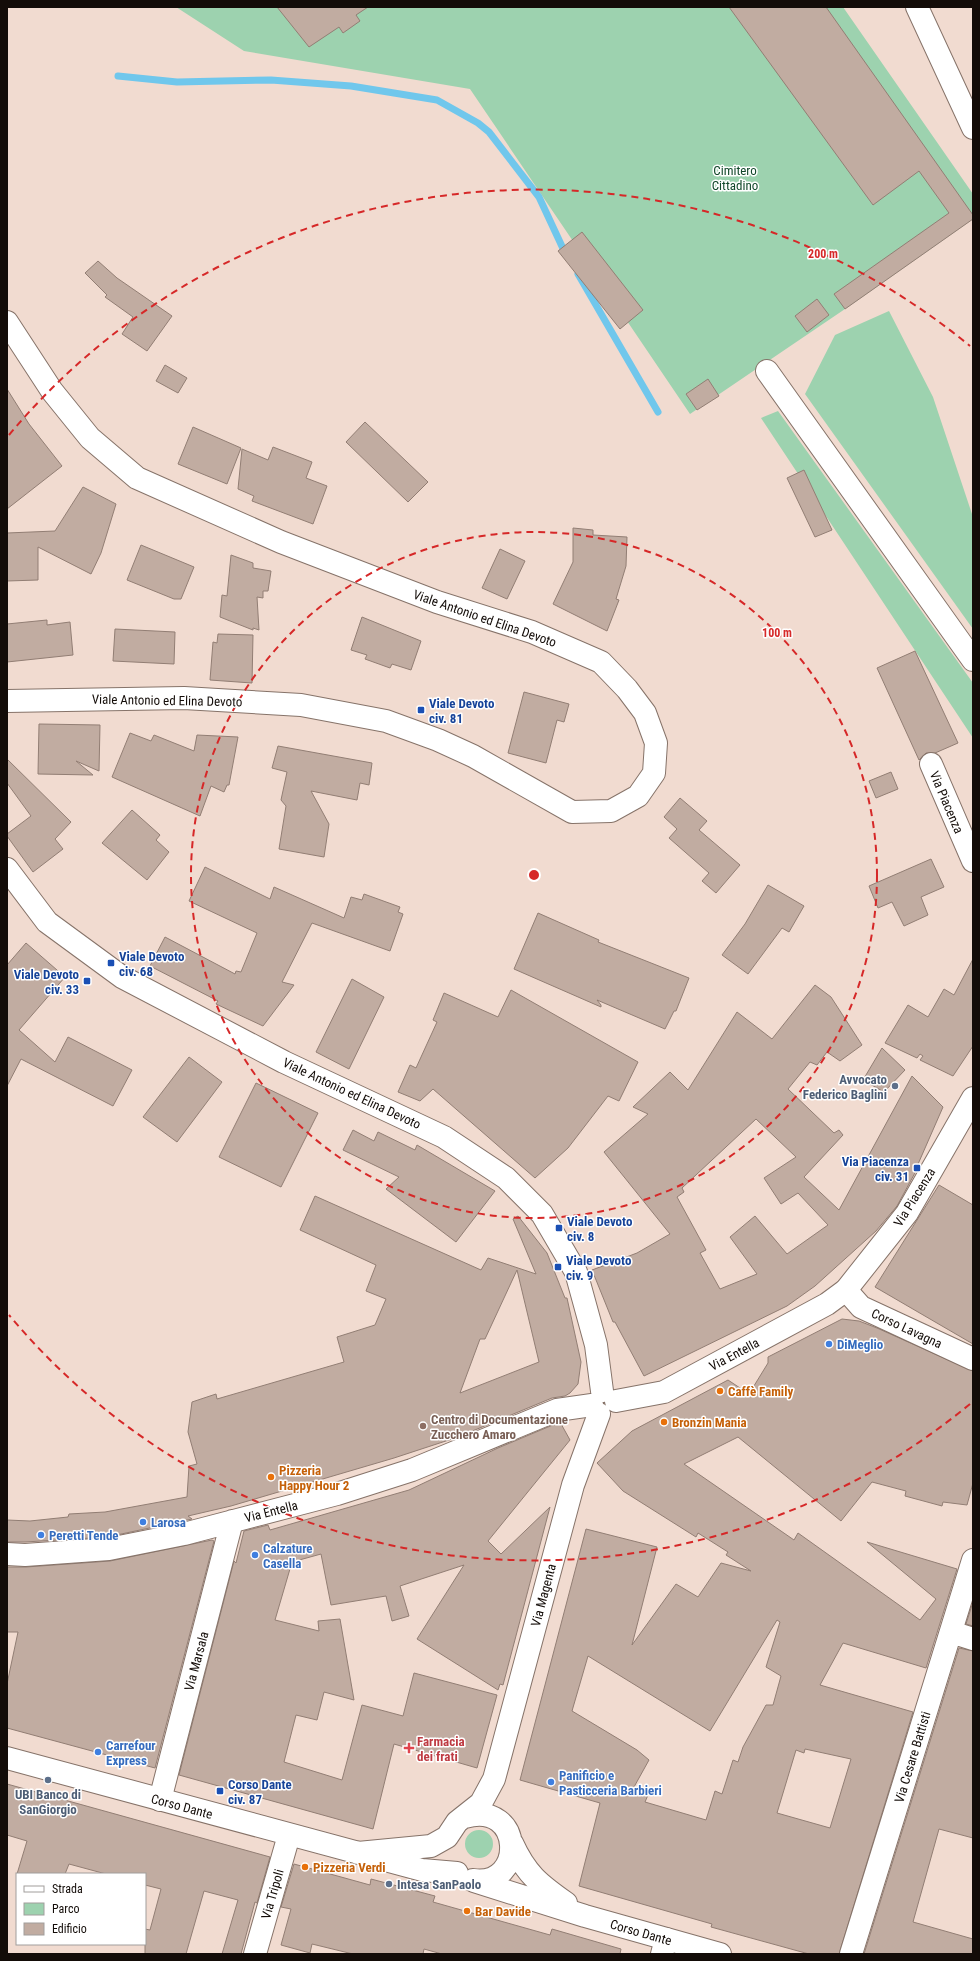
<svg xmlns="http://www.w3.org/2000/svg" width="980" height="1961" font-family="'Roboto Condensed',sans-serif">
<rect width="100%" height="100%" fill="#f1dbd0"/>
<!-- green -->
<path fill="#9dd2af" d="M 176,7 L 843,7 L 973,194 L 973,219 L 845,309 L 690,414 L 470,89 L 244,51 Z
M 889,311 L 933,397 L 973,517 L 973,629 L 805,394 L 835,335 Z
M 778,411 L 973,683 L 973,738 L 761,418 Z
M465 1844a14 14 0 1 1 28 0a14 14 0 1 1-28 0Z"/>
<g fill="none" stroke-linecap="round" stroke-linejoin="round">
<!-- stream -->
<path stroke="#70c7ec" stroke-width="7" d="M 118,76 L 177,82 L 271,80 L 351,86 L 437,100 L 478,123 L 489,132 L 539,197 L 566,255
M 578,274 L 658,412"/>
</g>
<!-- building -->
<path fill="#c1aca1" stroke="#927e74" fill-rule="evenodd" d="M 277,7 L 368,7 L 356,15 L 360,21 L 343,33 L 339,27 L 309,47 Z
M 729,7 L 826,7 L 973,215 L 973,219 L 845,309 L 834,294 L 949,213 L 919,171 L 873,205 Z
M 582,232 L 643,310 L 620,329 L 558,251 Z
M 98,261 L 117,278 L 172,316 L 147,351 L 122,334 L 133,317 L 105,297 L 107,295 L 85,273 Z
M 817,299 L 829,315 L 807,332 L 795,316 Z
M 165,365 L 187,378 L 178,393 L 156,381 Z
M 708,379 L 719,396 L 697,410 L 686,394 Z
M 7,389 L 29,424 L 62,466 L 7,509 Z
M 365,422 L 428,482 L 408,502 L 346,442 Z
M 193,427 L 241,448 L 227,484 L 178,464 Z
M 273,447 L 312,462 L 306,478 L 327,486 L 313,524 L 252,501 L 254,496 L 238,489 L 242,449 L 268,460 Z
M 804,470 L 832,530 L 815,537 L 787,478 Z
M 83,487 L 116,504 L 101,553 L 91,574 L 38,547 L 38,580 L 7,581 L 7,533 L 55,531 Z
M 573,528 L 593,530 L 593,535 L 627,537 L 626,566 L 616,599 L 619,600 L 607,631 L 553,604 L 573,562 Z
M 141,545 L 194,567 L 181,599 L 174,599 L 127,580 Z
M 500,549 L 525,561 L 507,599 L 482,588 Z
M 231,555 L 253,563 L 253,568 L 271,571 L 268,591 L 263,591 L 263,598 L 257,597 L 259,630 L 253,628 L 253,630 L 220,617 L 222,595 L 227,596 Z
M 362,617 L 421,641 L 411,670 L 392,664 L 390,668 L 365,659 L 367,655 L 351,650 Z
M 47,620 L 47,625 L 70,622 L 73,655 L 7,662 L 7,624 Z
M 115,629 L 175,632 L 174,664 L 113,661 Z
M 218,634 L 253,635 L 252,683 L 210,680 L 213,642 L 217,643 Z
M 915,651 L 958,743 L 935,753 L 926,753 L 919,760 L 877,668 Z
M 524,692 L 569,704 L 564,722 L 557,720 L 546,763 L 508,753 Z
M 39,724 L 100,725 L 99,771 L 76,761 L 93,775 L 38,774 Z
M 130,733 L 151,741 L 154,735 L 194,751 L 197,735 L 238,737 L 229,785 L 227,785 L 224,792 L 211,786 L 200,816 L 112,777 Z
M 278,746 L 372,763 L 369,785 L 360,783 L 357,800 L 311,791 L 329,824 L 324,857 L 279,849 L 286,806 L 281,800 L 287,772 L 272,768 Z
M 7,759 L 71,822 L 55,839 L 63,849 L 33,872 L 7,836 L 7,834 L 31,816 L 7,783 Z
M 891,772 L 898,789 L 876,798 L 869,781 Z
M 680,798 L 707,821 L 699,830 L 740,865 L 716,893 L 702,881 L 709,873 L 669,838 L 677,829 L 664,817 Z
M 132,810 L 160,835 L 156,840 L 169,852 L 147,880 L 102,843 Z
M 931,859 L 944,887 L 921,897 L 928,915 L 904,926 L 892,902 L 878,908 L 869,886 Z
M 205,867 L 270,899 L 274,887 L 344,918 L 351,897 L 362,900 L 364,894 L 400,907 L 398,912 L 403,914 L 390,951 L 312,923 L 282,982 L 294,985 L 263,1026 L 216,1004 L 218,1001 L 150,966 L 165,937 L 235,974 L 236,971 L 241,972 L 257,933 L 189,901 Z
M 768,885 L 804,906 L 789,932 L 782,928 L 748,974 L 722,955 L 745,924 Z
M 538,913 L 599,940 L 598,942 L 689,978 L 676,1011 L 674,1011 L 665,1029 L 597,1000 L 601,1005 L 601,1007 L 514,969 Z
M 26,943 L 65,977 L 19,1030 L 55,1062 L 68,1037 L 132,1070 L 113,1106 L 21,1059 L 7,1086 L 7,965 Z
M 973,959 L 973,1046 L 953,1076 L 920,1060 L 923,1056 L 920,1054 L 917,1058 L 885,1043 L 908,1005 L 928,1017 L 944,989 L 954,995 Z
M 352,979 L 384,997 L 349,1069 L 316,1052 Z
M 815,985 L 831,997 L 862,1045 L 840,1061 L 827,1052 L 817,1065 L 810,1062 L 788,1089 L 834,1133 L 839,1130 L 843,1135 L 804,1177 L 839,1210 L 912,1076 L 943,1107 L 915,1171 L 916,1171 L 897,1206 L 876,1231 L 815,1286 L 787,1306 L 644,1376 L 615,1322 L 613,1322 L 592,1270 L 637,1253 L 670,1234 L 604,1152 L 648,1114 L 633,1107 L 670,1072 L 688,1090 L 737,1012 L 772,1039 ZM 756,1119 L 796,1157 L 764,1178 L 781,1204 L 798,1193 L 828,1225 L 787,1254 L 755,1216 L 730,1237 L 757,1274 L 720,1289 L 700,1253 L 706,1250 L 677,1197 L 684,1192 L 682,1188 Z
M 511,990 L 638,1062 L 619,1101 L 608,1096 L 568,1148 L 535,1178 L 433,1089 L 420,1101 L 398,1092 L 410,1065 L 416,1068 L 437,1022 L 433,1020 L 444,993 L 498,1017 Z
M 882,1048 L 905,1070 L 884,1092 L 863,1080 Z
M 189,1057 L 222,1082 L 177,1142 L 143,1117 Z
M 256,1083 L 318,1113 L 281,1187 L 219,1157 Z
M 353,1130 L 374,1141 L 378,1132 L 415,1150 L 417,1145 L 495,1191 L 456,1242 L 386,1189 L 399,1177 L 343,1150 Z
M 939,1185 L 973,1205 L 973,1344 L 875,1287 Z
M 315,1196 L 481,1270 L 488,1258 L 536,1274 L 513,1219 L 518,1216 L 547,1253 L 565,1298 L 567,1298 L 581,1362 L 578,1384 L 570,1393 L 565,1396 L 552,1398 L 458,1437 L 394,1458 L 231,1506 L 188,1516 L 192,1519 L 107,1537 L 25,1542 L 7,1542 L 7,1520 L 30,1521 L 68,1517 L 69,1514 L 105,1512 L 187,1497 L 189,1466 L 197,1464 L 188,1432 L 192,1402 L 216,1394 L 217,1399 L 344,1362 L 337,1337 L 375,1325 L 386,1299 L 366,1291 L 376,1265 L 300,1230 ZM 517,1270 L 539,1362 L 460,1393 L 480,1339 L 485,1339 Z
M 842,1319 L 859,1321 L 877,1328 L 973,1371 L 973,1483 L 967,1505 L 943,1502 L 942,1506 L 905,1496 L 906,1491 L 872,1482 L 841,1521 L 738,1437 L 684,1464 L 794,1540 L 798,1533 L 920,1620 L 936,1599 L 867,1542 L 957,1569 L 926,1668 L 843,1643 L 820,1685 L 913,1712 L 839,1954 L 809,1954 L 711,1927 L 712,1924 L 579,1886 L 600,1803 L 520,1780 L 586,1529 L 657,1547 L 632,1645 L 676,1584 L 698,1597 L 721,1563 L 751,1571 L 726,1555 L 728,1552 L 698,1533 L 696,1537 L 623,1491 L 597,1463 L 632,1431 L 728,1380 L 749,1394 L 768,1363 L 768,1357 ZM 777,1620 L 780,1622 L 766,1667 L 781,1676 L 773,1705 L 766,1705 L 743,1747 L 738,1762 L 733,1760 L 722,1794 L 715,1791 L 706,1820 L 645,1802 L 648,1795 L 634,1787 L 649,1760 L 637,1750 L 572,1711 L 588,1656 L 710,1731 ZM 805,1749 L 851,1759 L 830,1828 L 777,1813 L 796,1750 L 804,1753 Z
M 560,1422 L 570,1440 L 488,1541 L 501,1554 L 550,1507 L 503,1685 L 500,1684 L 498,1690 L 417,1639 L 464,1565 L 400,1586 L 409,1616 L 392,1621 L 386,1596 L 331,1605 L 321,1554 L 292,1562 L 275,1620 L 319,1631 L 318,1621 L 340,1619 L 354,1700 L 324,1692 L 317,1720 L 296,1715 L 284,1762 L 342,1780 L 362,1705 L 403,1716 L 414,1673 L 497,1695 L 477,1768 L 394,1744 L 373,1829 L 179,1775 L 234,1561 L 236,1563 L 244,1531 L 268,1525 L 270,1530 L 409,1490 L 498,1448 Z
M 212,1540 L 214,1541 L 155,1768 L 7,1728 L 7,1684 L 18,1632 L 7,1632 L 7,1567 L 26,1567 L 110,1561 Z
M 973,1602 L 973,1626 L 966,1624 Z
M 959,1648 L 973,1651 L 973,1838 L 939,1829 L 913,1922 L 973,1939 L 973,1954 L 864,1954 Z
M 7,1784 L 270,1857 L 257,1903 L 255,1902 L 241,1954 L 222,1954 L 238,1900 L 204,1891 L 186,1954 L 145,1954 L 145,1929 L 150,1930 L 161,1889 L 145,1885 L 145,1874 L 106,1874 L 69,1864 L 65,1874 L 17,1874 L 27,1841 L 7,1835 Z
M 294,1864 L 370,1885 L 371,1879 L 435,1896 L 433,1902 L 550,1935 L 552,1929 L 621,1949 L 620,1954 L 442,1954 L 424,1949 L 423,1954 L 353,1954 L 312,1944 L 310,1953 L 281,1945 L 291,1909 L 281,1907 Z"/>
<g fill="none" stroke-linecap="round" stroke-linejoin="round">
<defs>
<path id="minor" d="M 917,7 L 973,128
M 767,371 L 973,660
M 931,764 L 973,861
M 846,1290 L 861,1307 L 973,1359
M 7,1554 L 25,1555 L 109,1549 L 184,1534 L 337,1494 L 412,1470 L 557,1410 L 592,1405
M 951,1632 L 973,1639
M 160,1800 L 232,1521
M 255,1954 L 289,1835
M 662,1954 L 666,1939
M 851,1954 L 973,1560"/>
<path id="tertiary" d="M 7,322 L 52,391 L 90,438 L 137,478 L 281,542 L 437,602 L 532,632 L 601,662 L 627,689 L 645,713 L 656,743 L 654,773 L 638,796 L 611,811 L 572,812 L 473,756 L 438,740 L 386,721 L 301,705 L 184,698 L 7,701
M 7,869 L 47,922 L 122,977 L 284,1062 L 444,1137 L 506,1178 L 542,1214 L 576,1272 L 596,1345 L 602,1391
M 616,1401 L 664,1392 L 827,1304 L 846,1290 L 907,1213 L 973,1098
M 7,1758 L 422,1870 L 457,1873
M 465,1817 C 524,1800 526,1888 473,1880
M 512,1843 C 526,1874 539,1884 566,1903
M 358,1853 L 431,1846 L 447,1837 L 457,1822 L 481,1803 L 494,1779 L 573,1485 L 599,1414
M 474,1881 L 585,1916 L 720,1954"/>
</defs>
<!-- minor casing -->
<use href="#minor" stroke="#867369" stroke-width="24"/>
<!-- tertiary casing -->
<use href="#tertiary" stroke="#867369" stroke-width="24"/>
<!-- minor -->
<use href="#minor" stroke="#fff" stroke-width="22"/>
<!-- tertiary -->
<use href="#tertiary" stroke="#fff" stroke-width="22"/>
</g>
<!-- distance rings -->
<g fill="none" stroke="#d62828" stroke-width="2" stroke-dasharray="7 5">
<circle cx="534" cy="875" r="343"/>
<path d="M970 1404A685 685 0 0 1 9 1315M9 435A685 685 0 0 1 970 346"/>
</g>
<!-- markers -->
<g fill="#1a4fb4" stroke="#fff" stroke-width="1.5">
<rect x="417" y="706" width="8" height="8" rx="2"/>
<rect x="107" y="959" width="8" height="8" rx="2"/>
<rect x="83" y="977" width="8" height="8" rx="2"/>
<rect x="913" y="1164" width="8" height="8" rx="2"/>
<rect x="555" y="1224" width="8" height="8" rx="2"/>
<rect x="554" y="1263" width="8" height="8" rx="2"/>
<rect x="216" y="1787" width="8" height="8" rx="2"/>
</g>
<g fill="#5c6f8a" stroke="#fff" stroke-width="1.5">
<circle cx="895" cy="1086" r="4"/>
<circle cx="48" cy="1780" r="4"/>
<circle cx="389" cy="1884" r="4"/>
</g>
<g fill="#3f7fe0" stroke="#fff" stroke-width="1.5">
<circle cx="829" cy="1344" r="4"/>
<circle cx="143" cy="1522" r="4"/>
<circle cx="41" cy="1535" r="4"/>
<circle cx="255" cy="1555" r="4"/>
<circle cx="98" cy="1752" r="4"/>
<circle cx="551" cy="1782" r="4"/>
</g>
<g fill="#e8710a" stroke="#fff" stroke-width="1.5">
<circle cx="720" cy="1391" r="4"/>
<circle cx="664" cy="1422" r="4"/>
<circle cx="271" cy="1477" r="4"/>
<circle cx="305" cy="1867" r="4"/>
<circle cx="467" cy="1911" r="4"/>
</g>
<circle fill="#8d6e63" stroke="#fff" stroke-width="1.5" cx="423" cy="1426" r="4"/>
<path fill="#e0444e" stroke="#fff" stroke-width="1.5" d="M407 1742h4v4h4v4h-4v4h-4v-4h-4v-4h4z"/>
<g text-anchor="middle" stroke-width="3" stroke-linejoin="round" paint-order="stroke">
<!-- park labels -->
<g font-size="13" fill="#104729" stroke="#fff">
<text x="735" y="175">Cimitero<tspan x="735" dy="15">Cittadino</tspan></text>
</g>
<!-- street labels -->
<g font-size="13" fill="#130c08" stroke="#fff">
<text transform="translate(485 618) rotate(19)" y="5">Viale Antonio ed Elina Devoto</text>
<text transform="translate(167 700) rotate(1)" y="5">Viale Antonio ed Elina Devoto</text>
<text transform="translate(947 802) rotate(67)" y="5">Via Piacenza</text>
<text transform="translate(352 1093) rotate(25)" y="5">Viale Antonio ed Elina Devoto</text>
<text transform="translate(914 1197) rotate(-58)" y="5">Via Piacenza</text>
<text transform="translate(907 1328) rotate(25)" y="5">Corso Lavagna</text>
<text transform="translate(734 1354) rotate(-28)" y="5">Via Entella</text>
<text transform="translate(271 1511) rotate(-14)" y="5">Via Entella</text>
<text transform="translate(543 1595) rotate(-75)" y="5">Via Magenta</text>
<text transform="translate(196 1661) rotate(-75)" y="5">Via Marsala</text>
<text transform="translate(912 1757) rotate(-73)" y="5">Via Cesare Battisti</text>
<text transform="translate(182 1806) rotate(15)" y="5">Corso Dante</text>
<text transform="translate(272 1894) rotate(-74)" y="5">Via Tripoli</text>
<text transform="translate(641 1932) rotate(16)" y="5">Corso Dante</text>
</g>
<!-- transit labels -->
<g font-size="13" font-weight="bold" fill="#164399" stroke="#fff" text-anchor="start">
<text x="429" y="708">Viale Devoto<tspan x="429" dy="15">civ. 81</tspan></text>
<text x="119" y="961">Viale Devoto<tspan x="119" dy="15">civ. 68</tspan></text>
<text x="79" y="979" text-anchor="end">Viale Devoto<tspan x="79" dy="15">civ. 33</tspan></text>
<text x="909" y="1166" text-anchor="end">Via Piacenza<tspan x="909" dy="15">civ. 31</tspan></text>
<text x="567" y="1226">Viale Devoto<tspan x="567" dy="15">civ. 8</tspan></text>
<text x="566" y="1265">Viale Devoto<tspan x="566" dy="15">civ. 9</tspan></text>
<text x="228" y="1789">Corso Dante<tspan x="228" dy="15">civ. 87</tspan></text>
</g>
<!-- service labels -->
<g font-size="13" font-weight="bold" fill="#4e5e75" stroke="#fff" text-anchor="end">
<text x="887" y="1084">Avvocato<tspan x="887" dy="15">Federico Baglini</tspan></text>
<text x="48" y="1799" text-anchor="middle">UBI Banco di<tspan x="48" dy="15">SanGiorgio</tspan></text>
<text x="397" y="1889" text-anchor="start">Intesa SanPaolo</text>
</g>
<!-- shop labels -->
<g font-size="13" font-weight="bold" fill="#366cbe" stroke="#fff" text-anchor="start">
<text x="837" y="1349">DiMeglio</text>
<text x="151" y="1527">Larosa</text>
<text x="49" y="1540">Peretti Tende</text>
<text x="263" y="1553">Calzature<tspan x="263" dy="15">Casella</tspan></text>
<text x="106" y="1750">Carrefour<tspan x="106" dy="15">Express</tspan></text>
<text x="559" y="1780">Panificio e<tspan x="559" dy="15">Pasticceria Barbieri</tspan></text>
</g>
<!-- food labels -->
<g font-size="13" font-weight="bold" fill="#c56008" stroke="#fff" text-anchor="start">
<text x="728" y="1396">Caffè Family</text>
<text x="672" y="1427">Bronzin Mania</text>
<text x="279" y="1475">Pizzeria<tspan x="279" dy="15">Happy Hour 2</tspan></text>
<text x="313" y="1872">Pizzeria Verdi</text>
<text x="475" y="1916">Bar Davide</text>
</g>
<!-- education labels -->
<g font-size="13" font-weight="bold" fill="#785e54" stroke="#fff" text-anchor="start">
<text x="431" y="1424">Centro di Documentazione<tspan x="431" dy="15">Zucchero Amaro</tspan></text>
</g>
<!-- health labels -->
<g font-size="13" font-weight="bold" fill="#be3a42" stroke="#fff" text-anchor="start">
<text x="417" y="1746">Farmacia<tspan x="417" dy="15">dei frati</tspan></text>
</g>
</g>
<circle cx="534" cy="875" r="6" fill="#d62828" stroke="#fff" stroke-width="2"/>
<g font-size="12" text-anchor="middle" font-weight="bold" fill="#d62828" stroke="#fff" stroke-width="3" stroke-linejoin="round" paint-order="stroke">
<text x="823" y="258">200 m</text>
<text x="777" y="637">100 m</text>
</g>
<!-- border -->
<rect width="980" height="1961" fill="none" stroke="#130c08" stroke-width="16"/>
<!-- legend -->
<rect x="16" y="1873" width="130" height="72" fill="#ffffff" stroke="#a19e9c"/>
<rect x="24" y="1886" width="20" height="6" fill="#ffffff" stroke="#a19e9c"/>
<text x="52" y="1893" font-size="12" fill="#130c08">Strada</text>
<rect x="24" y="1903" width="20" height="12" fill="#9dd2af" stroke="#a19e9c"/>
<text x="52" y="1913" font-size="12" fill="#130c08">Parco</text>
<rect x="24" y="1923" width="20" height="12" fill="#c1aca1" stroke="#a19e9c"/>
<text x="52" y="1933" font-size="12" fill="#130c08">Edificio</text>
</svg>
